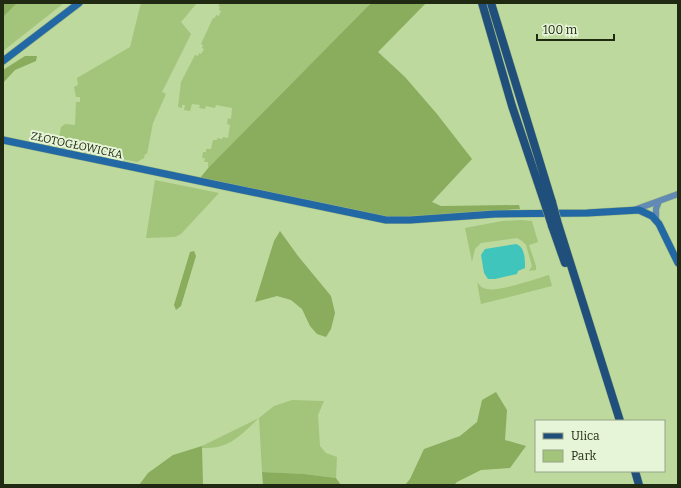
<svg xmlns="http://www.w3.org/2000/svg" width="681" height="488" font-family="Bitter,serif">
<rect width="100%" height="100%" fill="#bdd99e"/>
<!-- green -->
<path fill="#a3c47b" d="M 17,3 L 64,3 L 3,51 L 3,17 Z
M 141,3 L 197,3 L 181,22 L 191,34 L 162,92 L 166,94 L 153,123 L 147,154 L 145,154 L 144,158 L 137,162 L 61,146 L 59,139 L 61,127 L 65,124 L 75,125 L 76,102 L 80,102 L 80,97 L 76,97 L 74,87 L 78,85 L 77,78 L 130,47 Z
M 220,3 L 371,3 L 209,167 L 208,167 L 208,162 L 204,162 L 205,158 L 202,158 L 203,152 L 206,152 L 206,149 L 211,149 L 213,140 L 217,140 L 217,138 L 222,139 L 223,137 L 228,138 L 230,125 L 227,124 L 228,118 L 231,119 L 232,108 L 216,105 L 215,108 L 206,106 L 205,109 L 199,108 L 200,105 L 192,104 L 190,111 L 184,110 L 185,105 L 182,105 L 182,108 L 178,107 L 181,82 L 195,55 L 198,56 L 199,53 L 201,54 L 204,49 L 202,48 L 203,45 L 201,44 L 213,18 L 215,18 L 216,15 L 219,16 L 221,11 L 219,10 L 220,7 L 218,6 Z
M 155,180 L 219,193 L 181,234 L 175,237 L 146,238 Z
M 522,220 L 532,221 L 538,242 L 529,245 L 536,266 L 536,270 L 529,271 L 532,266 L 526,245 L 522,241 L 517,238 L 481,243 L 475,249 L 472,262 L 465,228 L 502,221 Z
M 549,275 L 552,286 L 481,304 L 477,282 C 479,285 483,289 487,289 C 499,292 535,279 549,275 Z
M 292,400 L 324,401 L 318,415 L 320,446 L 326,453 L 337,457 L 336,478 L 304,474 L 262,472 L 259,418 C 247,429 236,442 221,446 C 215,448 208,448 202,448 L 202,446 L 259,418 L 274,406 Z"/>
<!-- forest -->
<path fill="#89ac5d" d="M 3,3 L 17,3 L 3,17 Z
M 371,3 L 426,3 L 378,52 L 405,77 L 437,114 L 472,159 L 432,202 L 441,206 L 519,205 L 520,209 L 407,217 L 380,216 L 200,178 L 209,167 Z
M 25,56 L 37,56 L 36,61 L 15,70 L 3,83 L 3,70 Z
M 280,231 L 298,256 L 331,296 L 335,313 L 331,329 L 326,337 L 317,334 L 310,326 L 302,309 L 291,300 L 277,296 L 255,302 L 274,241 Z
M 194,251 L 196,256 L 181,306 L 176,310 L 174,305 L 190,252 Z
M 496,392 L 507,410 L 505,440 L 526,446 L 510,468 L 481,470 L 457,482 L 454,485 L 405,485 L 410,479 L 424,449 L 460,436 L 477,422 L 482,400 Z
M 202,446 L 203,485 L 139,485 L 148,473 L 173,455 Z
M 262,472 L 304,474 L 336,478 L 341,485 L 263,485 Z"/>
<!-- water -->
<path fill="#3fc5bc" d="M 516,244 C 525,247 525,259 525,268 L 518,271 L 517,274 L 495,279 L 488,279 L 484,273 L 481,255 L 485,249 Z"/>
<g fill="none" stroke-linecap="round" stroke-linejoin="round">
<defs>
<path id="tertiary" d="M 634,210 L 678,194
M 656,220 L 656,209 L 659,201"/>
<path id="secondary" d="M 3,61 L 79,3
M 3,140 L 386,220 L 410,220 L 495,214 L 587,213 L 639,210 L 652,216 L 659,224 L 678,263"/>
<path id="primary" d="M 482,3 L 512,106 L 545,204
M 491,3 L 552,202
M 558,224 L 620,421
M 552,226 L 565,263
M 635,471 L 639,485"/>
</defs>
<!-- tertiary casing -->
<use href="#tertiary" stroke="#9eb682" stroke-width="7"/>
<!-- secondary casing -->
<use href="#secondary" stroke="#9eb682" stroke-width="8"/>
<!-- primary casing -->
<use href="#primary" stroke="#9eb682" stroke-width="9"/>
<!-- tertiary -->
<use href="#tertiary" stroke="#618bb4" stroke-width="6"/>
<!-- secondary -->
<use href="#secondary" stroke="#2168a5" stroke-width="7"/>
<!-- primary -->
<use href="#primary" stroke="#1f4f7a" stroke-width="8"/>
<defs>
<path id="primary-bridge" d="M 552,202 L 558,224
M 545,204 L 552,226"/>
</defs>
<!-- primary-bridge casing -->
<use href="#primary-bridge" stroke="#9eb682" stroke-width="9" stroke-linecap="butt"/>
<!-- primary-bridge -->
<use href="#primary-bridge" stroke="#1f4f7a" stroke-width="8"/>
</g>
<g text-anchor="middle" stroke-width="4" stroke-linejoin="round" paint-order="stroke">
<!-- street labels -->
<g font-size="11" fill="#202a13" stroke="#e6f5d7">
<text transform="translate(77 145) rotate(12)" y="4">ZŁOTOGŁOWICKA</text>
</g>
</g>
<!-- border -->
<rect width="681" height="488" fill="none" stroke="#202a13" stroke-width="8"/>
<!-- legend -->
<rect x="535" y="420" width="130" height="52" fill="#e6f5d7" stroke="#97a489"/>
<rect x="543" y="433" width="20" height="6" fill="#1f4f7a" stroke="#97a489"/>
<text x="571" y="440" font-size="12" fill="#202a13">Ulica</text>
<rect x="543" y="450" width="20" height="12" fill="#a3c47b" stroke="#97a489"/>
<text x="571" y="460" font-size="12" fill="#202a13">Park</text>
<!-- scale -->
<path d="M537 34v6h77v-6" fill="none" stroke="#202a13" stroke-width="2"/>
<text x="543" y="34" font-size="12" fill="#202a13" stroke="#e6f5d7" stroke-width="3" paint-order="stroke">100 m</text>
</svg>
